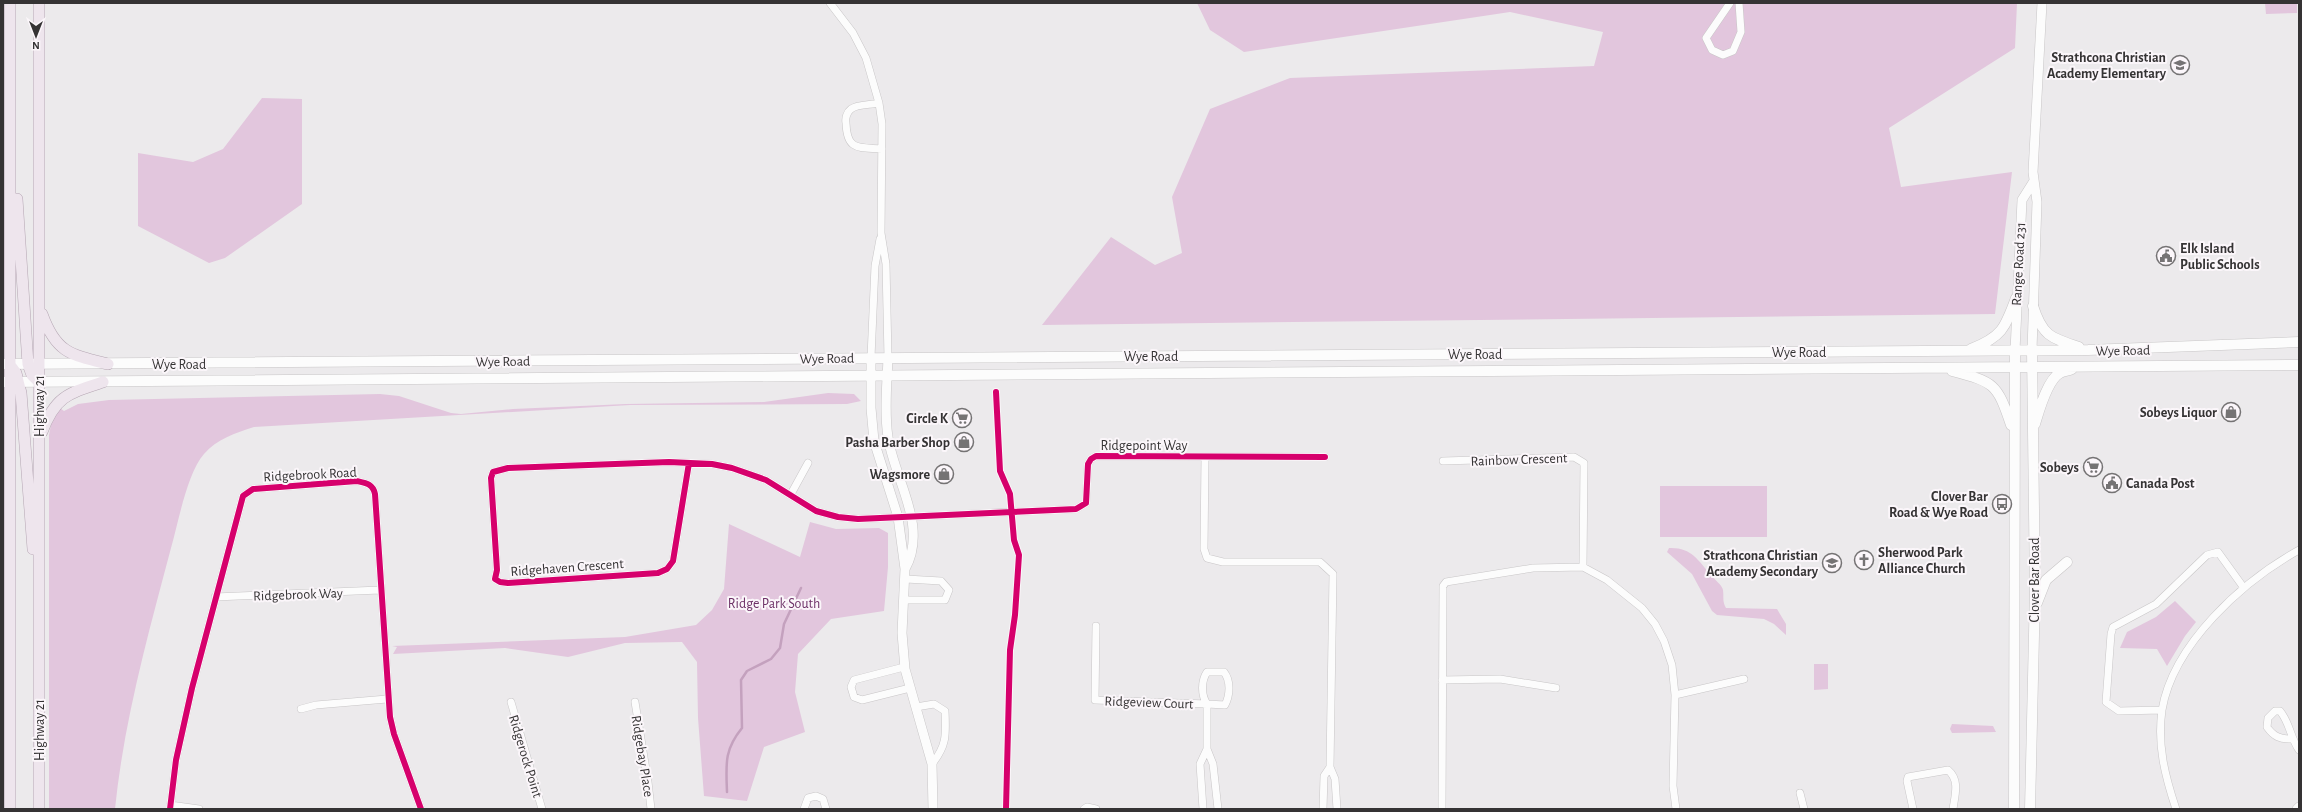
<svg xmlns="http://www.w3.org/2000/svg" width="2302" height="812" font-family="'Alegreya Sans',sans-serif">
<rect width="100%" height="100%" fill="#eceaec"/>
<!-- green -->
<path fill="#e2c6dd" d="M 1197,3 L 2017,3 L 2015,48 L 1889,128 L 1901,187 L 2012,172 L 1995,314 L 1042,325 L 1111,237 L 1155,265 L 1182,253 L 1172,197 L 1210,109 L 1290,78 L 1594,66 L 1603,32 L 1510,12 L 1244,52 L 1210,30 Z
M 2265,3 L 2297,3 L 2297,13 L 2266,14 Z
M 262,98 L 302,99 L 302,204 L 225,258 L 209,263 L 138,226 L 138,153 L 193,162 L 223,149 Z
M 828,393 L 854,394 L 861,401 L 847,404 L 630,405 L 254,427 C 235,433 217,439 204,454 C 187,473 178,524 171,548 C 148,635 124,720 115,809 L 49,809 L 49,435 L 52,420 L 60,408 L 64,411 L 78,404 L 109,400 L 380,394 L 399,396 L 451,413 L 461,414 L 513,409 L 626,404 L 764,402 Z
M 1660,486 L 1767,486 L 1767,537 L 1660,537 Z
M 810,522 L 836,529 L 879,528 L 888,533 L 888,567 L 884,611 L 831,619 L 798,654 L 795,692 L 805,732 L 764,747 L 747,801 L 704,796 L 698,718 L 697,662 L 682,642 L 625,643 L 568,657 L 505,648 L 393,654 L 397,647 L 392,646 L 625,637 L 696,625 L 712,610 L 724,589 L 729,524 L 800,557 Z
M 1669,548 C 1691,547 1698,560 1711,575 C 1714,579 1722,585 1723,590 C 1724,597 1722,601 1726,608 L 1777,609 L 1786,624 L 1786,635 L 1774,624 L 1764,619 L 1717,615 L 1712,611 L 1692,574 L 1667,552 Z
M 2175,601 L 2196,622 L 2185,636 L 2167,666 L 2157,649 L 2120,648 L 2127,632 L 2156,617 Z
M 1814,664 L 1828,664 L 1828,689 L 1814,690 Z
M 1952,724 L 1993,726 L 1996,732 L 1952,733 L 1950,729 Z"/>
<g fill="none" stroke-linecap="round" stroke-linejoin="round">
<!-- stream -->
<path stroke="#c4a1be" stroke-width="2.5" d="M 727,792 C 726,764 724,750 742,728 L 741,680 L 747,671 L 771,659 L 780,648 L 784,624 L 801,588"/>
<defs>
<path id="minor" d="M 830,3 L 853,33 L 866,58 L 879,103 L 882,124 L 881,233 L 886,264 L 888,358
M 1730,3 L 1706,38 L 1712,50 L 1723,55 L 1733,51 L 1741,32 L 1739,3
M 879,103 C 871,105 857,104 851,109 C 847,112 845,118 846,123 C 847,151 858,147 882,149
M 871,357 L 875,266 L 880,239
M 1205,457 L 1204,549 L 1207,558 L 1223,562 L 1320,562 L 1333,574 L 1330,767 L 1335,779 L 1337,809
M 1443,461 L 1574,457 L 1584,463 L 1583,567
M 689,463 L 673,561 L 667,569 L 658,573 L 508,583 L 500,582 L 495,579 L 497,570 L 491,478 L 493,472 L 508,468 L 669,462 L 712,464 L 732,468 L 766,480 L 816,511 L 838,517 L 858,519 L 1076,509 L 1086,503 L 1088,464 L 1091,459 L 1096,456 L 1325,457
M 791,494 L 808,463
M 215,597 L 380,590
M 905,600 L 945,600 L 949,590 L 941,581 L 906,579
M 1096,626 L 1095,700 L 1207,704 L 1225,705 C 1230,695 1231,681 1224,672 L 1207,672 C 1201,681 1201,695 1207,704 L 1207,749 L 1200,764 L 1203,809
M 904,667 L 854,680 L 851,687 L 854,697 L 862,700 L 910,688
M 1442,680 L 1500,679 L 1556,688
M 1675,695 L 1744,679
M 511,702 L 542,809
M 635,702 L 648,782 L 651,809
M 916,707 L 934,704 L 945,711 C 946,735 947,745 932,764
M 301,709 L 316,705 L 387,699
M 2162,710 L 2119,711 L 2106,702 L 2111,634 L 2113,627 L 2156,604 L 2207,555 L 2218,552 L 2244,588
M 2292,739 C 2280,739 2274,737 2267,727 L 2268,718 L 2275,711 L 2280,711 C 2290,723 2290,737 2299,750
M 1207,749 L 1213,764 L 1218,809
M 1800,793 L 1804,809
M 170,805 L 199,809
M 170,809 L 176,760 L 192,688 L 243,496 L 253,489 L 357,481 C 366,483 373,484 375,494 L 390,717 L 394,734 L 421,809
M 804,809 L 808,798 L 816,796 L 823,799 L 826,809
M 1084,809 L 1087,807 L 1096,809
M 1323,809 L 1324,776 L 1330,767
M 1442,809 L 1443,586 L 1446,582 L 1533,568 L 1583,567 L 1607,580 L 1642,608 L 1655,624 L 1664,641 L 1672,665 L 1675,695 L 1673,786 L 1676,809
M 1913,809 L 1907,781 L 1908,777 L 1948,770 C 1960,780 1955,795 1953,809
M 2176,809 C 2165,776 2157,745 2162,710 C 2173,644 2243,581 2299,550"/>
<path id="tertiary" d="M 2032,350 L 2037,202 L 2033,172 L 2042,3
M 2015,351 L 2022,200 L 2034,181
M 871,357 L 871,408 L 874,441 L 898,517 L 905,569 L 902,633 L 905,669 L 932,764 L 933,809
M 888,358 C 887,384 884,411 888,437 C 894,479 929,526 905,569
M 2297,809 L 2299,807"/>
<path id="secondary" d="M 2033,306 C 2042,335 2050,338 2079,347
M 1971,349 C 2002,337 2005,328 2016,298
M 3,364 L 2088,350 L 2299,342
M 1952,371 C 1994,382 1997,383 2011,425
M 3,382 L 2299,365
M 2035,424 C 2039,411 2047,380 2060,373 C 2064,371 2068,371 2072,369
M 2037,603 L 2046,580 L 2067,562
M 2014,809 L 2015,351
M 2030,809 L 2035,591 L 2032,350"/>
<path id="primary" d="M 10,3 L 10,809
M 39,3 L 39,809
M 17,199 L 28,364 L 32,375 L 39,382
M 42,314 C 56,353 71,355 108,364
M 10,365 L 16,373 L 21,393 L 33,549
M 42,432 C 55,396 69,393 103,382"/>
</defs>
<!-- minor casing -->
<use href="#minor" stroke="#c8c6c7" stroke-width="8"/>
<!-- tertiary casing -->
<use href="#tertiary" stroke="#c8c6c7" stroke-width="10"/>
<!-- secondary casing -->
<use href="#secondary" stroke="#c8c6c7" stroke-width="11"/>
<!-- primary casing -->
<use href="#primary" stroke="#b5a6b3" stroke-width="12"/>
<!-- minor -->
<use href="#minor" stroke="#fcfcfc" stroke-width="7"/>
<!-- tertiary -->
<use href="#tertiary" stroke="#fcfcfc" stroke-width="9"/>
<!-- secondary -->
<use href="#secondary" stroke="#fcfcfc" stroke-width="10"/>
<!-- primary -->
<use href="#primary" stroke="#eee5ed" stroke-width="11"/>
<defs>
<path id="cycleway" d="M 996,392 L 1000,471 L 1010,494 L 1014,540 L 1019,555 L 1015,615 L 1010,650 L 1006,809
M 689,463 L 673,561 L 667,569 L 658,573 L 508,583 L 500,582 L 495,579 L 497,570 L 491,478 L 493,472 L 508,468 L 669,462 L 712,464 L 732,468 L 766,480 L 816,511 L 838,517 L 858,519 L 1076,509 L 1086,503 L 1088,464 L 1091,459 L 1096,456 L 1325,457
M 170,809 L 176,760 L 192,688 L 243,496 L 253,489 L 357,481 C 366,483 373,484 375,494 L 390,717 L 394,734 L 421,809"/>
</defs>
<!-- cycleway casing -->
<use href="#cycleway" stroke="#fbf6fa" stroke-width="8"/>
<!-- cycleway -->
<use href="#cycleway" stroke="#d6006c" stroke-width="6"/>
</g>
<!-- icons -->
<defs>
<symbol id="school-ring" viewBox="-11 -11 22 22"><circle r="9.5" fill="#fbf6fa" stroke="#757374" stroke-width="1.5"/><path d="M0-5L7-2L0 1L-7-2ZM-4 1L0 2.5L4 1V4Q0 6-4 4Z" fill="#757374"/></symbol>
<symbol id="civic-ring" viewBox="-11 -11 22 22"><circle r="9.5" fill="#fbf6fa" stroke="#757374" stroke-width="1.5"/><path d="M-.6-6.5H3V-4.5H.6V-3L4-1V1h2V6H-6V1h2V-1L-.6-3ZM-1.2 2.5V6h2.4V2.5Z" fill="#757374"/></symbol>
<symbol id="shop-ring" viewBox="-11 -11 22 22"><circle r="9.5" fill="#fbf6fa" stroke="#757374" stroke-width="1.5"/><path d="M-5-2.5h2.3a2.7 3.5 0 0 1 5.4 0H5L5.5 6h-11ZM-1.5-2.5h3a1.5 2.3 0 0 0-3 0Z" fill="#757374"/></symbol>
<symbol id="supermarket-ring" viewBox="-11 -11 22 22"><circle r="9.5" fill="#fbf6fa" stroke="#757374" stroke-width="1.5"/><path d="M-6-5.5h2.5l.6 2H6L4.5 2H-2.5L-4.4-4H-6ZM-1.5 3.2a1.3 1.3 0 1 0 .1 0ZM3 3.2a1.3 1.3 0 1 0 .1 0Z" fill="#757374"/></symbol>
<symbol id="bus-ring" viewBox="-11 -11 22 22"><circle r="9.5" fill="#fbf6fa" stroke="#757374" stroke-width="1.5"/><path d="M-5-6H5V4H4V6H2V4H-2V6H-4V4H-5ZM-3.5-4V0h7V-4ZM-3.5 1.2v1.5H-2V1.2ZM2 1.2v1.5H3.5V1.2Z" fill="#757374"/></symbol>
<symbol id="church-ring" viewBox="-11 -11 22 22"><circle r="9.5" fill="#fbf6fa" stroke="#757374" stroke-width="1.5"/><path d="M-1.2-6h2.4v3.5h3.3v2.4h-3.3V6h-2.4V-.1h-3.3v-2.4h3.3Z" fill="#757374"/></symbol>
</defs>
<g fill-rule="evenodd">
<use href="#school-ring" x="2169" y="54" width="22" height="22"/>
<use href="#civic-ring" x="2155" y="245" width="22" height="22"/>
<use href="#shop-ring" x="2220" y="401" width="22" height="22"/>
<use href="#supermarket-ring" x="951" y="407" width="22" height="22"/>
<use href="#shop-ring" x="953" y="431" width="22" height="22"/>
<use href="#supermarket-ring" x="2082" y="456" width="22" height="22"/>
<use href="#shop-ring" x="933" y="463" width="22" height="22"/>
<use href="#civic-ring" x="2101" y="472" width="22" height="22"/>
<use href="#bus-ring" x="1991" y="493" width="22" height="22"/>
<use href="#church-ring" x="1853" y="549" width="22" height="22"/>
<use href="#school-ring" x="1821" y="552" width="22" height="22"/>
</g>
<g text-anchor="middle" stroke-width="4" stroke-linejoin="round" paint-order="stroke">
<!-- poi labels -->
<g font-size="14" font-weight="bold" fill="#353334" stroke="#fbf6fa" text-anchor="end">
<text x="2166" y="62">Strathcona Christian<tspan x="2166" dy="16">Academy Elementary</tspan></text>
<text x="2180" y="253" text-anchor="start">Elk Island<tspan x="2180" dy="16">Public Schools</tspan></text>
<text x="2217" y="417">Sobeys Liquor</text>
<text x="948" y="423">Circle K</text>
<text x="950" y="447">Pasha Barber Shop</text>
<text x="2079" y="472">Sobeys</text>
<text x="930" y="479">Wagsmore</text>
<text x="2126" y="488" text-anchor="start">Canada Post</text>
<text x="1988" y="501">Clover Bar<tspan x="1988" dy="16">Road &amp; Wye Road</tspan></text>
<text x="1878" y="557" text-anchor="start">Sherwood Park<tspan x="1878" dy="16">Alliance Church</tspan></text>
<text x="1818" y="560">Strathcona Christian<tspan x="1818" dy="16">Academy Secondary</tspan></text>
</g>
<!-- street labels -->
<g font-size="14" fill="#353334" stroke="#fbf6fa">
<text transform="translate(2018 264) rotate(-87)" y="5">Range Road 231</text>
<text transform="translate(2123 350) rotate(-1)" y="5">Wye Road</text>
<text x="1799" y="357">Wye Road</text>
<text x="1475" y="359">Wye Road</text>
<text x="1151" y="361">Wye Road</text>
<text transform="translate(827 358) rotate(-1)" y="5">Wye Road</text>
<text transform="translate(503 361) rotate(-1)" y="5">Wye Road</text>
<text x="179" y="369">Wye Road</text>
<text transform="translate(39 406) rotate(-90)" y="5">Highway 21</text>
<text x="1144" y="450">Ridgepoint Way</text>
<text transform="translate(1519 459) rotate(-2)" y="5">Rainbow Crescent</text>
<text transform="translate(310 474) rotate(-3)" y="5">Ridgebrook Road</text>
<text transform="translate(567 567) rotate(-4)" y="5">Ridgehaven Crescent</text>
<text transform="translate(2034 580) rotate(-90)" y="5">Clover Bar Road</text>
<text transform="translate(298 594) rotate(-2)" y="5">Ridgebrook Way</text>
<text transform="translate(1149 702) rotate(2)" y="5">Ridgeview Court</text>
<text transform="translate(39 730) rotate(-90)" y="5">Highway 21</text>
<text transform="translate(526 756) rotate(73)" y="5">Ridgerock Point</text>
<text transform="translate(643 756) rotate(81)" y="5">Ridgebay Place</text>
</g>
<!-- park labels -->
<g font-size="14" fill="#6d3167" stroke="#fbf6fa">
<text x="774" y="608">Ridge Park South</text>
</g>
</g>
<!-- border -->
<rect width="2302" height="812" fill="none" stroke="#353334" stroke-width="8"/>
<!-- north arrow -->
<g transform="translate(36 36) rotate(180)" stroke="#fbf6fa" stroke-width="3" paint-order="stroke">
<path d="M0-3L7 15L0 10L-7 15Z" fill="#353334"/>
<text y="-6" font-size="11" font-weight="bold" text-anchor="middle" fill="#353334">N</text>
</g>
</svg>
